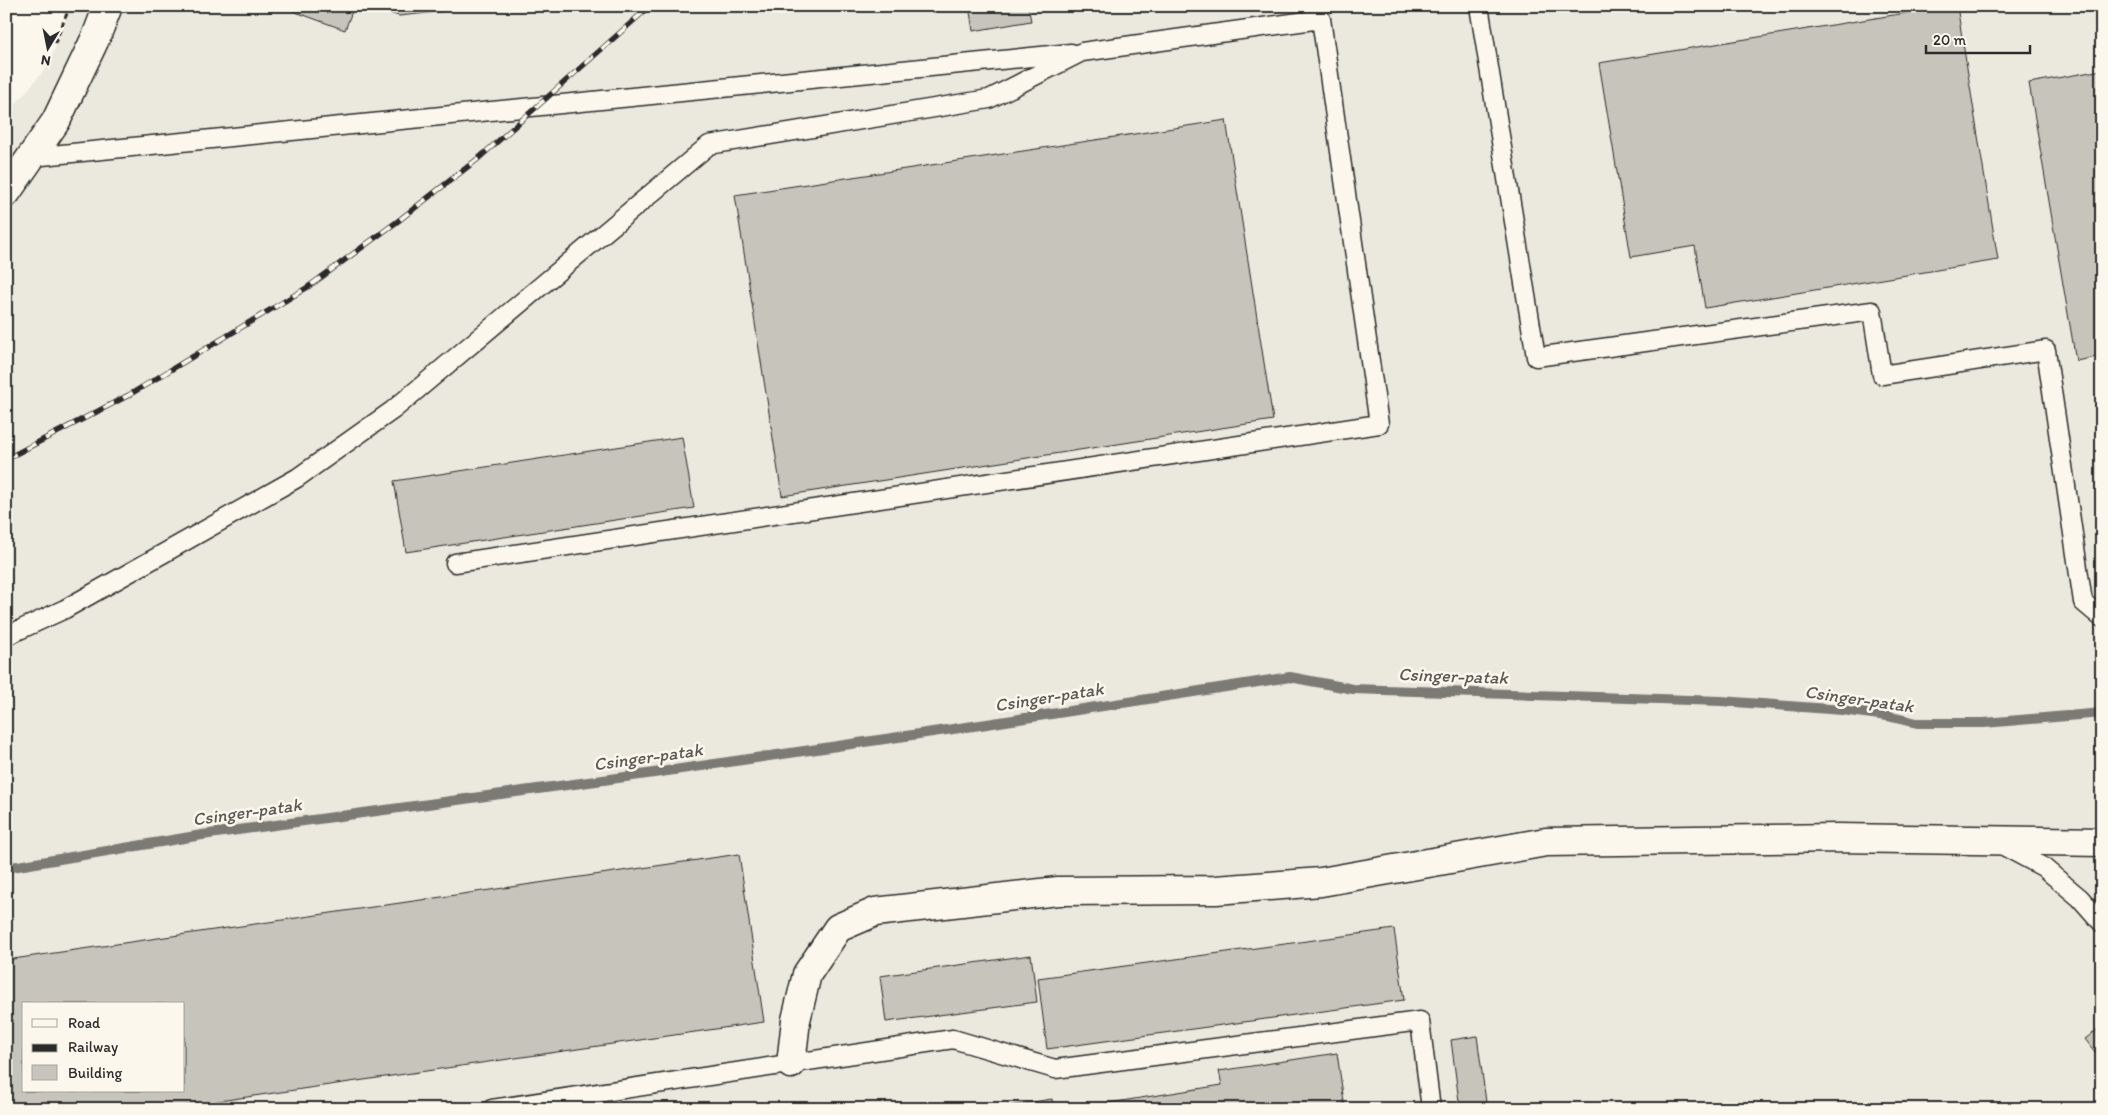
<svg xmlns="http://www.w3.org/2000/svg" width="2108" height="1115" font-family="Itim,sans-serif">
<rect width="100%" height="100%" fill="#fbf7ec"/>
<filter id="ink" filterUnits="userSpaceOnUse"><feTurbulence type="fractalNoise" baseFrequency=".02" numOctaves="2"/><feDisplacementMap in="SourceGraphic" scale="10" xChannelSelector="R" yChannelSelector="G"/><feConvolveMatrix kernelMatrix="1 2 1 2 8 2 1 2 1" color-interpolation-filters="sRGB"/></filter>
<g filter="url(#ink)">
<!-- built -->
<path fill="#ebe8de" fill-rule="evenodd" d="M 71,6 L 2102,6 L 2102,1109 L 6,1109 L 6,115 L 48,66 ZM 24,1004 L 184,1004 L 184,1091 L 24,1091 Z"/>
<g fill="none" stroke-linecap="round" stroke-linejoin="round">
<!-- stream -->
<path stroke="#7b7a75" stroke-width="10" d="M 6,868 L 202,835 L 647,774 L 987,724 L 1290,677 L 1353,689 L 1721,701 L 1842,710 L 1887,716 L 1917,723 L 1984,723 L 2102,713"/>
</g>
<!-- building -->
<path fill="#c7c4bc" stroke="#2b2b2b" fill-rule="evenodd" d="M 279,6 L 354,6 L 345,30 Z
M 366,6 L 476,6 L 475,8 L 399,16 Z
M 969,6 L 1028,6 L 1031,21 L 973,31 Z
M 1949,6 L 1957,6 L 1998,260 L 1705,308 L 1695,246 L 1631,257 L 1599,63 Z
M 2102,70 L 2102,356 L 2076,361 L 2029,83 Z
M 1226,120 L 1273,420 L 782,496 L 735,195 Z
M 682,437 L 694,508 L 406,552 L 394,481 Z
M 739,854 L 764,1022 L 164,1109 L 6,1109 L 6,960 ZM 24,1004 L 184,1004 L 184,1091 L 24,1091 Z
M 1394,929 L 1404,1000 L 1047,1049 L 1038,978 Z
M 1031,955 L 1037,1002 L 886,1022 L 880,976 Z
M 2102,1026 L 2102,1061 L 2085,1039 Z
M 1477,1036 L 1487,1109 L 1460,1109 L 1451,1040 Z
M 1337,1053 L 1345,1109 L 1071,1109 L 1222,1085 L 1219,1071 Z
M 1052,1099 L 1054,1109 L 989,1109 Z
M 1635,1106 L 1636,1109 L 1615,1109 Z"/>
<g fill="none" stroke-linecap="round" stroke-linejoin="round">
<defs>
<path id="lane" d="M 1479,6 L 1536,357 L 1872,311 L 1882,375 L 2046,350 L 2083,602 L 2102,618
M 32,157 L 1071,53
M 6,636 L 65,609 L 297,478 L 393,410 L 709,145 L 989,99 L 1082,52 L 1321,19 L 1379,424 L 455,563
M 1998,843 L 2043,867 L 2080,898 L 2102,923
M 492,1109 L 953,1039 L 1055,1069 L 1420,1021 L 1431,1109"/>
<path id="street" d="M 791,1064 L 796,1020 L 807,974 L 838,928 L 875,912 L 1058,891 L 1216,890 L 1321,882 L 1546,842 L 1837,838 L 2102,842"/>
<path id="secondary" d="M 6,193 L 56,121 L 96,37 L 108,6"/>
</defs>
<!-- lane casing -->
<use href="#lane" stroke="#2b2b2b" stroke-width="21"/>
<!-- street casing -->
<use href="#street" stroke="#2b2b2b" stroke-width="31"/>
<!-- secondary casing -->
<use href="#secondary" stroke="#2b2b2b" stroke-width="31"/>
<!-- path -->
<path stroke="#2b2b2b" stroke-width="3" stroke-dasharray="5 4" stroke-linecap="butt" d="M 55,43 L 70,6"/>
<!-- lane -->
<use href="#lane" stroke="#fbf7ec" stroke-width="18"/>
<!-- street -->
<use href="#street" stroke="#fbf7ec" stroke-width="28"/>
<!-- secondary -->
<use href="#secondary" stroke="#fbf7ec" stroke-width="28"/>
<defs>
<path id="rail" d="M 6,459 L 129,395 L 308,287 L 398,221 L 479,158 L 650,6"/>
</defs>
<!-- rail casing -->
<use href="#rail" stroke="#2b2b2b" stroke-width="5.5"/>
<!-- rail -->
<use href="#rail" stroke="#fbf7ec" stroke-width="4" stroke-dasharray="11" stroke-linecap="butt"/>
</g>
</g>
<g text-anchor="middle" stroke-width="5" stroke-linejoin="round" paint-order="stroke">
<!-- water labels -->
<g font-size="18" font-style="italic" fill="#5a5956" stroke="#fbf7ec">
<text transform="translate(1453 676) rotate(2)" y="6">Csinger-patak</text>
<text transform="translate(1049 697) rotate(-9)" y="6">Csinger-patak</text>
<text transform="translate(1859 699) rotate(8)" y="6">Csinger-patak</text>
<text transform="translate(648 757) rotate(-8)" y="6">Csinger-patak</text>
<text transform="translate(247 812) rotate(-8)" y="6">Csinger-patak</text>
</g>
</g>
<!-- margin -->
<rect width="2108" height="1115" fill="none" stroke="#fbf7ec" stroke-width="25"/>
<rect x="12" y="12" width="2083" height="1090" fill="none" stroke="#2b2b2b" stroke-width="2" filter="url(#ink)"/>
<!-- legend -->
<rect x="22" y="1002" width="162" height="90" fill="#fbf7ec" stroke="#a8a59f"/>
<rect x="32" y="1019" width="25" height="8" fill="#fbf7ec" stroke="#a8a59f"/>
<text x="68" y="1028" font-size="15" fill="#2b2b2b">Road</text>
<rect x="32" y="1044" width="25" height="8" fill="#2b2b2b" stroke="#a8a59f"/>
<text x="68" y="1052" font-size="15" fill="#2b2b2b">Railway</text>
<rect x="32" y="1065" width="25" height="15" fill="#c7c4bc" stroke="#a8a59f"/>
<text x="68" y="1078" font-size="15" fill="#2b2b2b">Building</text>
<!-- north arrow -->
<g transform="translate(48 48) rotate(190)" stroke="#fbf7ec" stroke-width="4" paint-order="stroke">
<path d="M0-4L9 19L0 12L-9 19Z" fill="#2b2b2b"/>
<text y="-8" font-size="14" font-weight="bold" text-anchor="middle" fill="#2b2b2b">N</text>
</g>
<!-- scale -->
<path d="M1926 45v8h104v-8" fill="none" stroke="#2b2b2b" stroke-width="2.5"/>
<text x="1933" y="45" font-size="15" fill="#2b2b2b" stroke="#fbf7ec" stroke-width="4" paint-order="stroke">20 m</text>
</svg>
